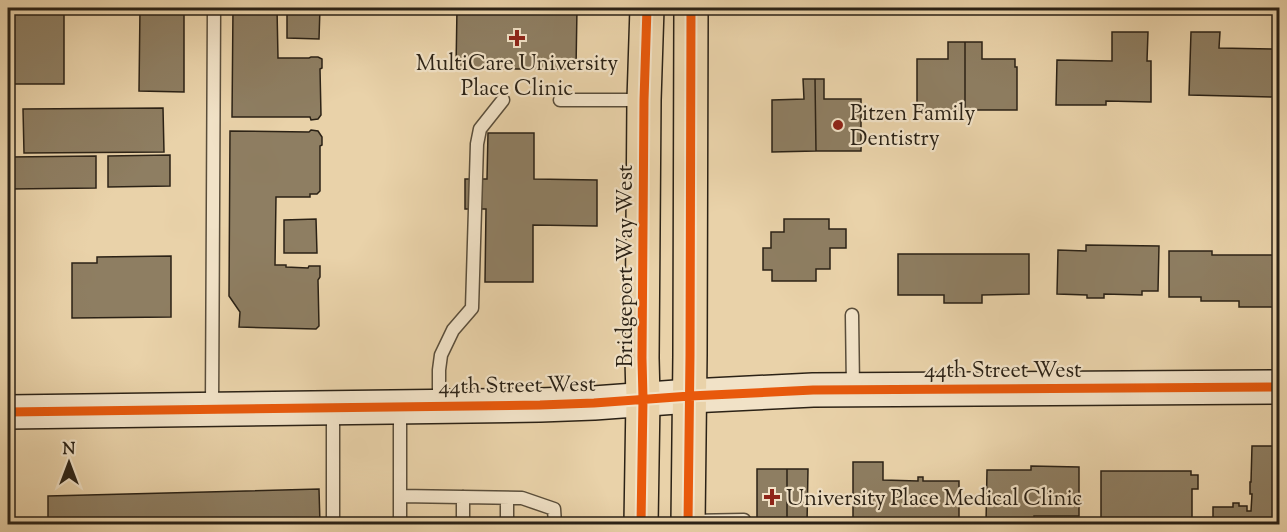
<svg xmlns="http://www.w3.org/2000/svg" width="1287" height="532" font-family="'Sorts Mill Goudy',serif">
<rect width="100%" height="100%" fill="#e9d2a9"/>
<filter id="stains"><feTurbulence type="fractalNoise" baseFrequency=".00333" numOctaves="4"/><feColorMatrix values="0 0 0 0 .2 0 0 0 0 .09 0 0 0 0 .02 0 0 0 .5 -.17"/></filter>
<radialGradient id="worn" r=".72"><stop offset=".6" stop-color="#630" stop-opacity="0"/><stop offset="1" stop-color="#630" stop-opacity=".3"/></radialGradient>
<!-- building -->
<path fill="#8e7e62" stroke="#2b2216" stroke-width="1.5" d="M 8,8 L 64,8 L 64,84 L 8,84 Z
M 140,8 L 184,8 L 184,92 L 139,91 Z
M 233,8 L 277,8 L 278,58 L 309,58 L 311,57 L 318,57 L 322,59 L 322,68 L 320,69 L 321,115 L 318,119 L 311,120 L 310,117 L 232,117 Z
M 287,8 L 320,8 L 319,39 L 287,38 Z
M 457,8 L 577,8 L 576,69 L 456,69 Z
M 1112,32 L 1148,32 L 1147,61 L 1151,61 L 1151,102 L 1106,101 L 1106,105 L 1056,105 L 1057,60 L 1112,61 Z
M 1191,32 L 1220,32 L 1219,48 L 1277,49 L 1276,97 L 1189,95 Z
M 948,42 L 965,42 L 965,110 L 917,110 L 917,59 L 948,59 Z
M 965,42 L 982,42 L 982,59 L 1015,59 L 1015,67 L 1017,67 L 1017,110 L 965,110 Z
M 803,79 L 815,79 L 816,151 L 772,152 L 772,100 L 804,99 Z
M 815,79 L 824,79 L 824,99 L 861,99 L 861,151 L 816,151 Z
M 163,108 L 164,152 L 24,153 L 23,109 Z
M 311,130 L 318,131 L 322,137 L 322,145 L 320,146 L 320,191 L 317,194 L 310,194 L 310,197 L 276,197 L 275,265 L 286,265 L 286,267 L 308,268 L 309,266 L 320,266 L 320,277 L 318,280 L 319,326 L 316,329 L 239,327 L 240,312 L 229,296 L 230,131 L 309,132 Z
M 488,133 L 534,133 L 534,179 L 597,180 L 597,226 L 533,225 L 533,282 L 485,282 L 486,209 L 465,209 L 465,179 L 487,179 Z
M 170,155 L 170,186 L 108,187 L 108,156 Z
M 96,156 L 96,188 L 10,189 L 10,157 Z
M 316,219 L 317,253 L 284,253 L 284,220 Z
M 784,219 L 829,219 L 829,229 L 846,229 L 846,248 L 830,248 L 830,269 L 816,269 L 816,281 L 772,281 L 772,270 L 763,270 L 763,248 L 771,248 L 771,232 L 784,232 Z
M 1086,245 L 1159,246 L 1158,291 L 1142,291 L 1142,295 L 1104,294 L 1104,298 L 1087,298 L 1087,295 L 1057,294 L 1058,250 L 1086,251 Z
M 1169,251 L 1212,251 L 1212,255 L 1279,255 L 1279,307 L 1239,307 L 1239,301 L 1201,301 L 1201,297 L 1169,297 Z
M 898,254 L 1029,254 L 1029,294 L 982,295 L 982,303 L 944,303 L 944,295 L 898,295 Z
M 171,256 L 171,317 L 72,318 L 72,263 L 97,263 L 97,257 Z
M 1252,446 L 1280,446 L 1280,524 L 1213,524 L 1213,507 L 1233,507 L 1233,503 L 1239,503 L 1239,506 L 1247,506 L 1247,511 L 1251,511 L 1252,494 L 1250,494 L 1250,482 L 1251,482 Z
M 853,462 L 883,462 L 883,480 L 918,481 L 918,477 L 923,477 L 923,481 L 959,481 L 959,524 L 853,524 Z
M 1031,466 L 1079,467 L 1079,516 L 1034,516 L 1034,524 L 986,524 L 987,470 L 1031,470 Z
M 757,469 L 787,469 L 787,524 L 757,524 Z
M 787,469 L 808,469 L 807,524 L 787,524 Z
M 1101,471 L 1191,471 L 1191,475 L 1198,475 L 1198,489 L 1192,489 L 1192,520 L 1164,520 L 1164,524 L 1100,524 L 1100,518 L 1101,518 Z
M 319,489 L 320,524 L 48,524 L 48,496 Z"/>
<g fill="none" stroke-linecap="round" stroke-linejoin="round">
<defs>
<path id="lane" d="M 560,100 L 643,100
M 852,315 L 853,388
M 439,405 L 439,370 L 441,355 L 453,330 L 472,308 L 477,144 L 480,129 L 503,100
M 212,408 L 214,8
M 400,408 L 400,524
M 333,409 L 333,524
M 400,496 L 522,498 L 554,509 L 555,524
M 463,497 L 463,524
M 688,521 L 744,520
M 507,524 L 507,498"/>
<path id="secondary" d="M 8,412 L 540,405 L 594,403 L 690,396 L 813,390 L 1280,387"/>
<path id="primary" d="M 641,524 L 643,399 L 642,358 L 644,100 L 647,8
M 688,524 L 690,355 L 691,8"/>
</defs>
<!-- lane casing -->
<use href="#lane" stroke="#5a4e3b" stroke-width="15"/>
<!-- secondary casing -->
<use href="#secondary" stroke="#2b2216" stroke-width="36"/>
<!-- primary casing -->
<use href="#primary" stroke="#2b2216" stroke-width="36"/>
<!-- lane -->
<use href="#lane" stroke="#f1e2c7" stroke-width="12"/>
<!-- secondary -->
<use href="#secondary" stroke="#f1e2c7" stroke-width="33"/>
<!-- primary -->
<use href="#primary" stroke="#e9d2a9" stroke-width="33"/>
<defs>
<path id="cycleway" d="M 8,412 L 540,405 L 594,403 L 690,396 L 813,390 L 1280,387
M 641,524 L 643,399 L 642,358 L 644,100 L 647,8
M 688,524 L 690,355 L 691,8"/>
</defs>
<!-- cycleway casing -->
<use href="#cycleway" stroke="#f1e2c7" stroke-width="13"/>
<!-- cycleway -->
<use href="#cycleway" stroke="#e8590c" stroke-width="9"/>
</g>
<!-- markers -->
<g fill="#8f2418" stroke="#f1e2c7" stroke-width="2">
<path d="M514 29h6v6h6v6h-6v6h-6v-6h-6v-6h6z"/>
<circle cx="838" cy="125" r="6"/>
<path d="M769 488h6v6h6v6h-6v6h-6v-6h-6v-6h6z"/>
</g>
<g text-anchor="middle" stroke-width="4.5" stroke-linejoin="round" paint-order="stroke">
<!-- poi labels -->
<g font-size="22" fill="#2b2216" stroke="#f1e2c7" text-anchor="start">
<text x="517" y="70" text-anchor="middle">MultiCare University<tspan x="517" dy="25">Place Clinic</tspan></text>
<text x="850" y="120">Pitzen Family<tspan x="850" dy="25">Dentistry</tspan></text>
<text x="786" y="505">University Place Medical Clinic</text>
</g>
<!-- street labels -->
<g font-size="22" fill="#2b2216" stroke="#f1e2c7">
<text transform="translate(624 266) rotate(-90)" y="8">Bridgeport Way West</text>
<text x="1003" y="377">44th Street West</text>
<text transform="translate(517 384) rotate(-1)" y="8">44th Street West</text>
</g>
</g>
<!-- margin -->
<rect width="1287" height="532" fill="none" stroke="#e9d2a9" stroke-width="30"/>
<rect x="9" y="9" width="1269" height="514" fill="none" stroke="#2b2216" stroke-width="3"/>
<rect x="15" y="15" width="1257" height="502" fill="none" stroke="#2b2216" stroke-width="1.5"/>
<!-- north arrow -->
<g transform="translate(69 463)" stroke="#f1e2c7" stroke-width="4.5" paint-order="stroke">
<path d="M0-4.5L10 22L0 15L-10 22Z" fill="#2b2216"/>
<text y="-9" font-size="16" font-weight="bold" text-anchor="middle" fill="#2b2216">N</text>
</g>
<rect width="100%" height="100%" filter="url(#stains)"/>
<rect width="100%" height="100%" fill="url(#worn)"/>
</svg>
